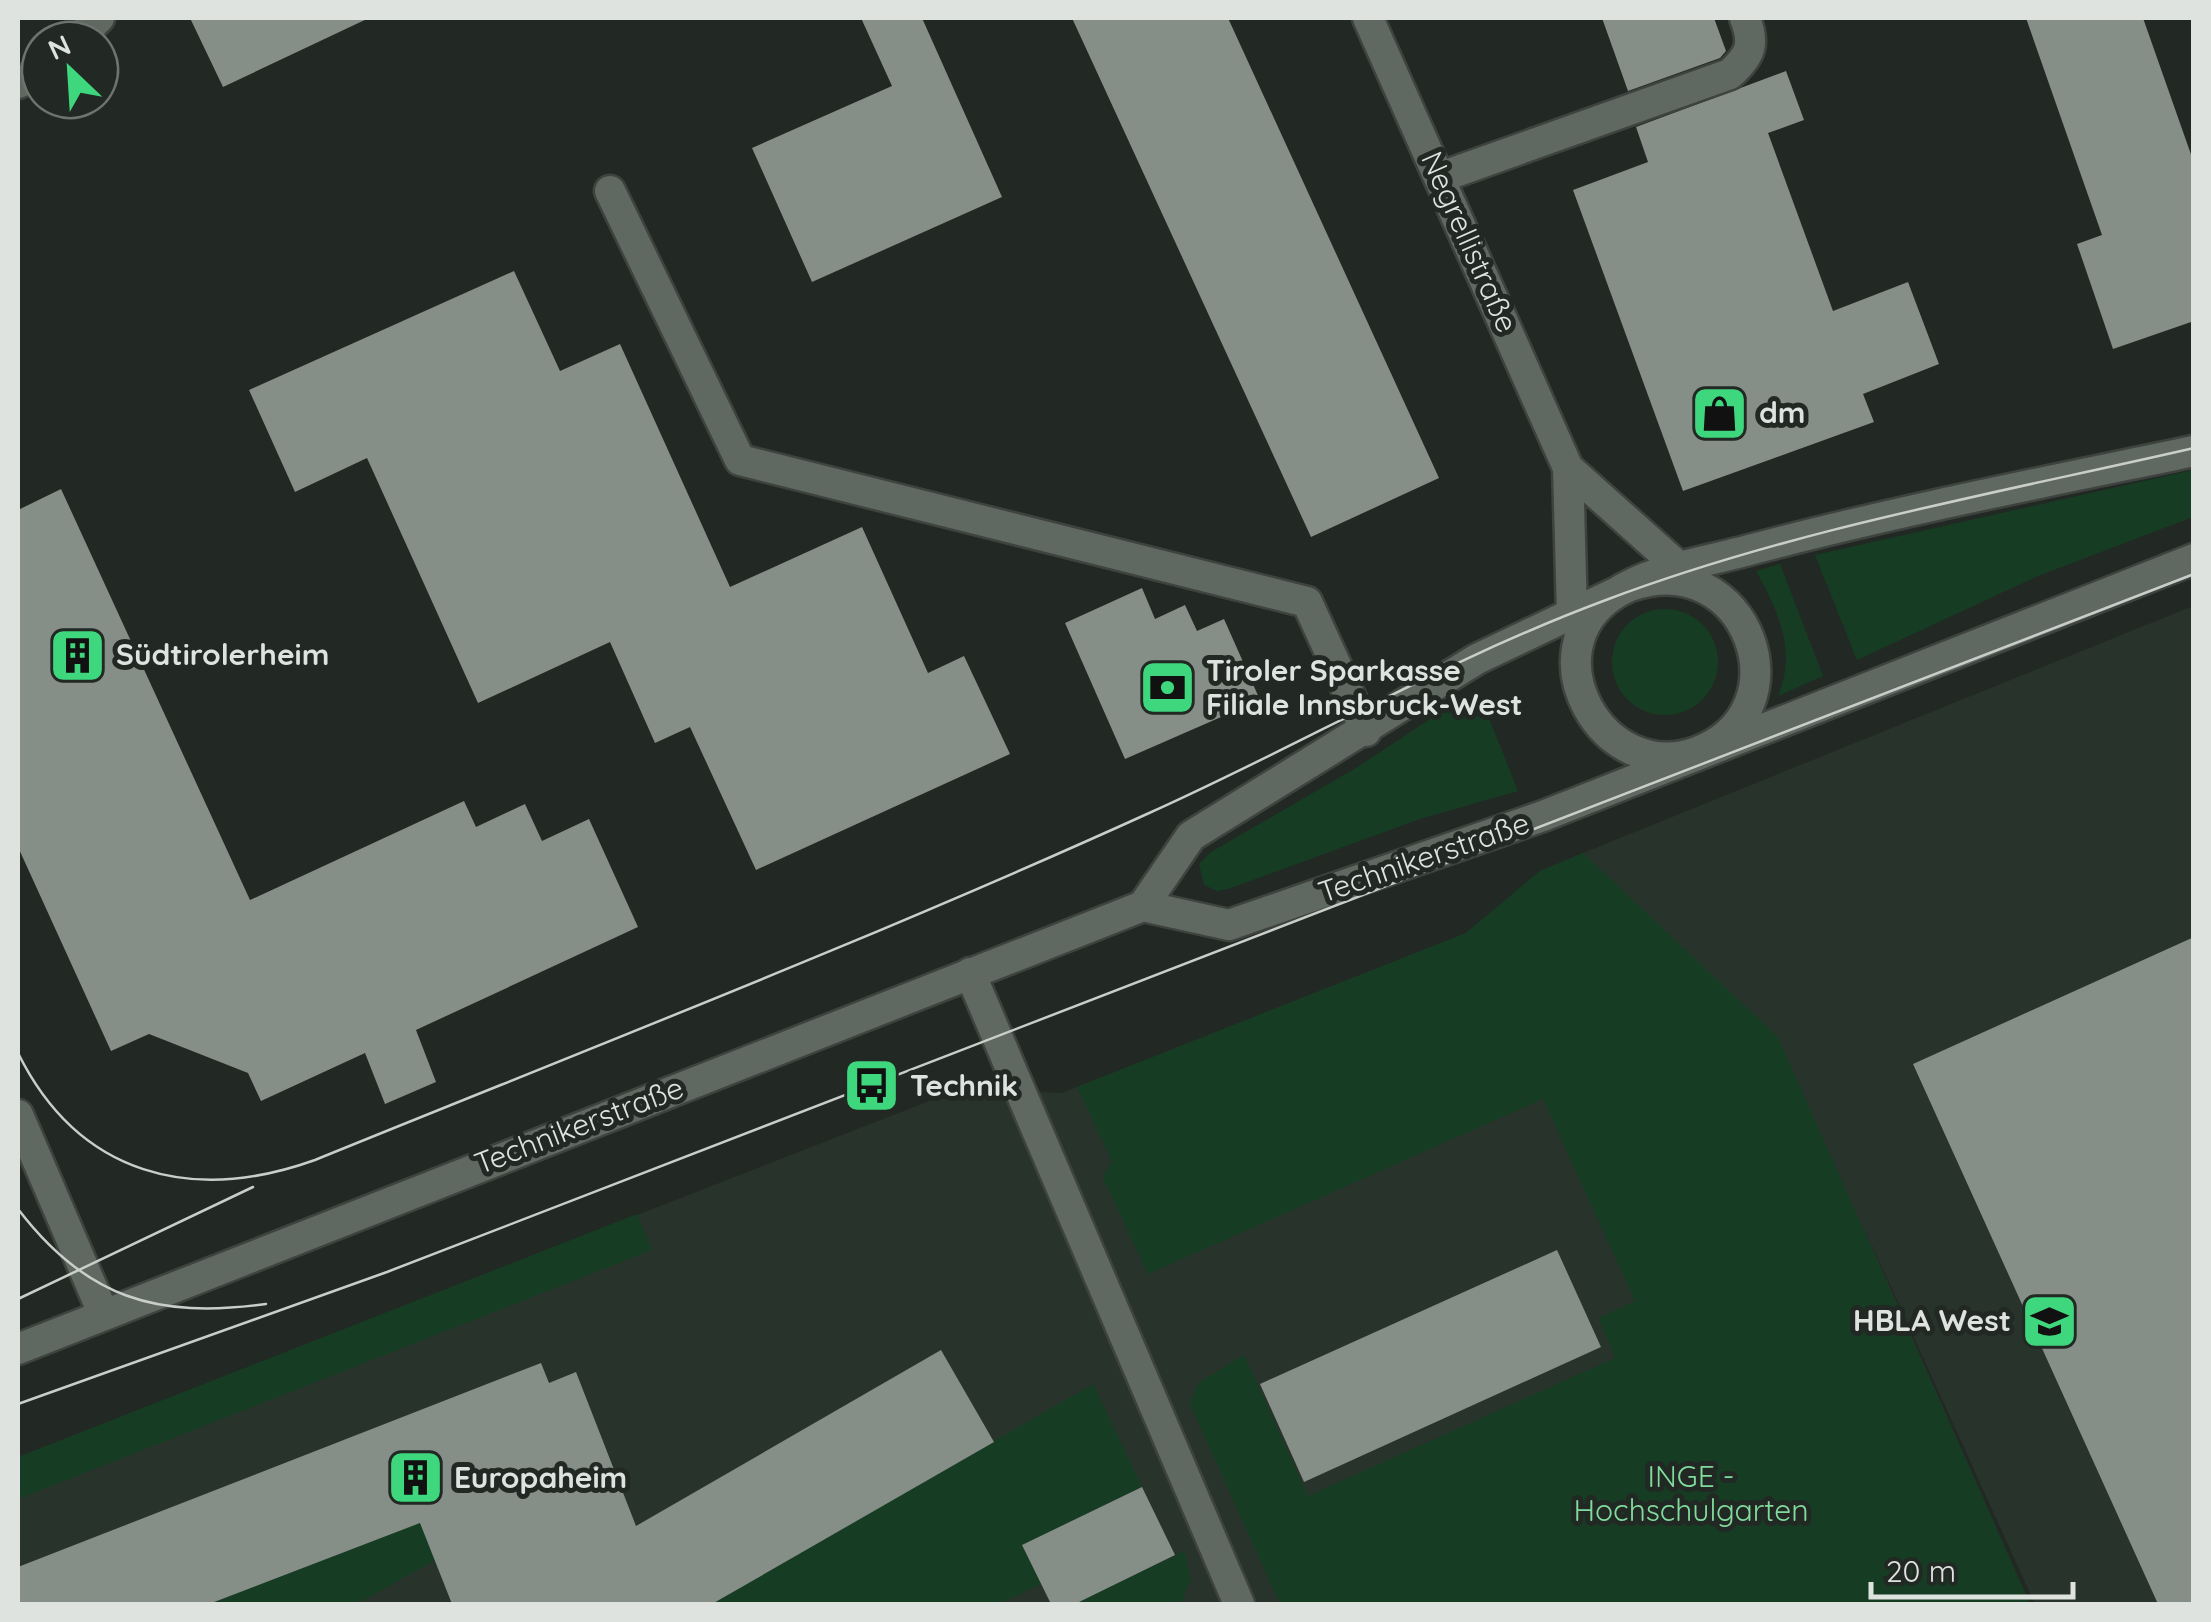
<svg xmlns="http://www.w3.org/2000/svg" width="2211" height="1622" font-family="Quicksand,sans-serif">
<rect width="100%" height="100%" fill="#222823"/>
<!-- built -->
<path fill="#28342b" d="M 2193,606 L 2193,1604 L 2035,1604 L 1857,1212 L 2030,1604 L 18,1604 L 18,1457 L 937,1098 L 968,1089 L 1062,1093 L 1077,1087 L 1466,933 L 1540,871 L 1583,853 Z"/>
<!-- green -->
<path fill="#163d23" d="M 2193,470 L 2193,517 L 2038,576 L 1857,660 L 1815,555 Z
M 1780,564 L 1823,676 L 1778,696 C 1797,651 1778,610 1756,571 Z
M1612 662a53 53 0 1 1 106 0a53 53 0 1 1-106 0Z
M 1477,688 L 1518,791 L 1420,819 L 1228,889 L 1217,891 L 1204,885 L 1199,864 L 1211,852 L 1356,768 Z
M 1583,853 L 1778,1037 L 2030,1604 L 1280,1604 L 1190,1404 L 1198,1383 L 1244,1355 L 1308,1496 L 1615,1358 L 1599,1318 L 1635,1301 L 1543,1099 L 1148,1274 L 1103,1178 L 1112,1161 L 1077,1087 L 1466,933 L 1540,871 Z
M 637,1214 L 652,1250 L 18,1499 L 18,1457 Z
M 1093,1384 L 1142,1487 L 1023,1545 L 1041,1584 L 999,1604 L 712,1604 Z
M 421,1522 L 435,1560 L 357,1604 L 209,1604 Z
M 1184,1551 L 1191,1578 L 1181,1604 L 1075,1604 Z"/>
<!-- building -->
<path fill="#868e88" d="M 190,18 L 369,18 L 223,87 Z
M 861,18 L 922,18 L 1002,197 L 812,282 L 752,148 L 892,86 Z
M 1072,18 L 1228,18 L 1439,478 L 1311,537 Z
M 1602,18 L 1714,18 L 1726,51 L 1720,58 L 1628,91 Z
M 2026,18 L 2143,18 L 2194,163 L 2194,321 L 2113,349 L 2077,244 L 2102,235 Z
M 1786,71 L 1804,120 L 1768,133 L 1833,311 L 1908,282 L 1939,364 L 1863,394 L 1874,422 L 1683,491 L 1573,190 L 1648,162 L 1636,127 Z
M 514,271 L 560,371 L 620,344 L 730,587 L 862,527 L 928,673 L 964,656 L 1010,754 L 756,870 L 690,727 L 655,743 L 610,642 L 478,703 L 367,458 L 295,492 L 249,390 Z
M 61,489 L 250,900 L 464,801 L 476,827 L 525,804 L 542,841 L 589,819 L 638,927 L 416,1030 L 436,1082 L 385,1104 L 365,1053 L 261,1101 L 248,1073 L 149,1034 L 111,1051 L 18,847 L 18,510 Z
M 1142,588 L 1155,619 L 1185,605 L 1197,631 L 1224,619 L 1260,700 L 1125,759 L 1065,623 Z
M 2194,937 L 2194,1604 L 2158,1604 L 1913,1064 Z
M 1557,1250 L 1601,1347 L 1304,1482 L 1260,1384 Z
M 941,1350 L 994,1442 L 712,1604 L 452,1604 L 420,1523 L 209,1604 L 18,1604 L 18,1567 L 541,1363 L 549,1383 L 576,1372 L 636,1526 Z
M 1142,1487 L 1175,1555 L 1075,1604 L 1051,1604 L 1022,1545 Z"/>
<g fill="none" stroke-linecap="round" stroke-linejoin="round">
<defs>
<path id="service" d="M 76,40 L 99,18
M 18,83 L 40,73
M 1441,177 L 1730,74 C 1751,55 1755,44 1745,18
M 610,191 L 740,460 L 1307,602 L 1366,731
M 970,973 L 1239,1604"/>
<path id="minor" d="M 1368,18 L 1568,468 L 1572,614
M 1568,468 L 1680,568"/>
<path id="tertiary" d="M 1143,906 L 1191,836 L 1477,659 L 1630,586 C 1748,545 1807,711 1697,752 C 1603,786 1528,652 1613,595 C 1650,569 1706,562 1749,550 C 1896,511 2045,482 2194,451
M 18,1115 L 103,1313
M 18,1349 L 1143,906 L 1229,925 L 1543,816 L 2194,559"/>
</defs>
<!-- service casing -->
<use href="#service" stroke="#3e4340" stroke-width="35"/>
<!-- minor casing -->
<use href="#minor" stroke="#3e4340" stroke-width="35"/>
<!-- tertiary casing -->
<use href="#tertiary" stroke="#3e4340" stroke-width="35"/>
<!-- service -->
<use href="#service" stroke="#606862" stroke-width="30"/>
<!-- minor -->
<use href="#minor" stroke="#606862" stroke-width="30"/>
<!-- tertiary -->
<use href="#tertiary" stroke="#606862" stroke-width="30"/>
<!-- tram -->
<path stroke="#c9ceca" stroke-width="2.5" d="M 18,1053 C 79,1176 192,1204 315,1160 C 593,1047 874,938 1147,814 C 1301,745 1447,659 1606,600 C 1794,529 1998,493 2194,448
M 18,1209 C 86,1298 156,1319 266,1304
M 18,1299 L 253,1187
M 18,1404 L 387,1272 L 2194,574"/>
</g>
<!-- icons -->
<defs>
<symbol id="shop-square" viewBox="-11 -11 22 22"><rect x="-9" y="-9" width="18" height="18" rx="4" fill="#3fd77d" stroke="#222823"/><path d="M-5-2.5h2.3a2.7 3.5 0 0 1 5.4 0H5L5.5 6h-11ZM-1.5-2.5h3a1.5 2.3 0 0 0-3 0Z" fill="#111"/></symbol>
<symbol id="building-square" viewBox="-11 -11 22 22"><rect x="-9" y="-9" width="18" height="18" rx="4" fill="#3fd77d" stroke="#222823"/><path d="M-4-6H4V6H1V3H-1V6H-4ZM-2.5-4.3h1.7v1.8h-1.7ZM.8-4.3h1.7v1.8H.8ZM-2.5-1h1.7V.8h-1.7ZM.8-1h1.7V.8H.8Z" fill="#111"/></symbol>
<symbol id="bank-square" viewBox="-11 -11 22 22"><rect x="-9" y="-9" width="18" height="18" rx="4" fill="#3fd77d" stroke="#222823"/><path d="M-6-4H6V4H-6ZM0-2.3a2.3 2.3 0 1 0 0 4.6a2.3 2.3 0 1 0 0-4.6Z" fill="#111"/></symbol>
<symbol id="bus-square" viewBox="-11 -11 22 22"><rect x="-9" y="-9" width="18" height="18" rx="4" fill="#3fd77d" stroke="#222823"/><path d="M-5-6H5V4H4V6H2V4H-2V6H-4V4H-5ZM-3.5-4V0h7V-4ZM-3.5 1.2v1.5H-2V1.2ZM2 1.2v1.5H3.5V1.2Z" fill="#111"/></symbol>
<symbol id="school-square" viewBox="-11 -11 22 22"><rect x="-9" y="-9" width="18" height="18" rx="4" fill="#3fd77d" stroke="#222823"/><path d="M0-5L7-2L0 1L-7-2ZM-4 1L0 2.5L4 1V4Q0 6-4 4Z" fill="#111"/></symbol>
</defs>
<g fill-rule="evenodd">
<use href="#shop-square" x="1688" y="382" width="63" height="63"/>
<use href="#building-square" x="46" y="624" width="63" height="63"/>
<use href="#bank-square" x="1136" y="656" width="63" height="63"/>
<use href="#bus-square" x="840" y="1054" width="63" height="63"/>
<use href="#school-square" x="2018" y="1290" width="63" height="63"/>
<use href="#building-square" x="384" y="1446" width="63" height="63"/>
</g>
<g text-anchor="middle" stroke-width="10" stroke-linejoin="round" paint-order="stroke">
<!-- street labels -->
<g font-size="30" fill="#dfe3e0" stroke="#222823">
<text transform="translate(1469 242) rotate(66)" y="10">Negrellistraße</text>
<text transform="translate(1424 858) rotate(-19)" y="10">Technikerstraße</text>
<text transform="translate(579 1126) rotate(-21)" y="10">Technikerstraße</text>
</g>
<!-- poi labels -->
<g font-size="30" font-weight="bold" fill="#dfe3e0" stroke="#222823" text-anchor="start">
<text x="1759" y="423">dm</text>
<text x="116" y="665">Südtirolerheim</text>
<text x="1206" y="681">Tiroler Sparkasse<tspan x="1206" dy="34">Filiale Innsbruck-West</tspan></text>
<text x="910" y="1096">Technik</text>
<text x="2011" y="1331" text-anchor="end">HBLA West</text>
<text x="454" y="1488">Europaheim</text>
</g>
<!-- park labels -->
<g font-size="30" fill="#80db9c" stroke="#222823">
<text x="1691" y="1487">INGE -<tspan x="1691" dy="34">Hochschulgarten</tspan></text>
</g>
</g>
<!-- border -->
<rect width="2211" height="1622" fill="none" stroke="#dfe3e0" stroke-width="40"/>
<!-- north arrow -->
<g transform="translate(70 70) rotate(335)"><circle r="48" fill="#222823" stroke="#6e736f" stroke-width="2.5"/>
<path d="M0-8L18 38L0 25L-18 38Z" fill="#3fd77d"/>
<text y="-15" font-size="28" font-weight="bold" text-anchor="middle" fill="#dfe3e0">N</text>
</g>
<!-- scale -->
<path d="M1871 1582v15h202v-15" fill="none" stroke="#dfe3e0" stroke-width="5"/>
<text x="1886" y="1582" font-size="30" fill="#dfe3e0" stroke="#222823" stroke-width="8" paint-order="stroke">20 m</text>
</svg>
